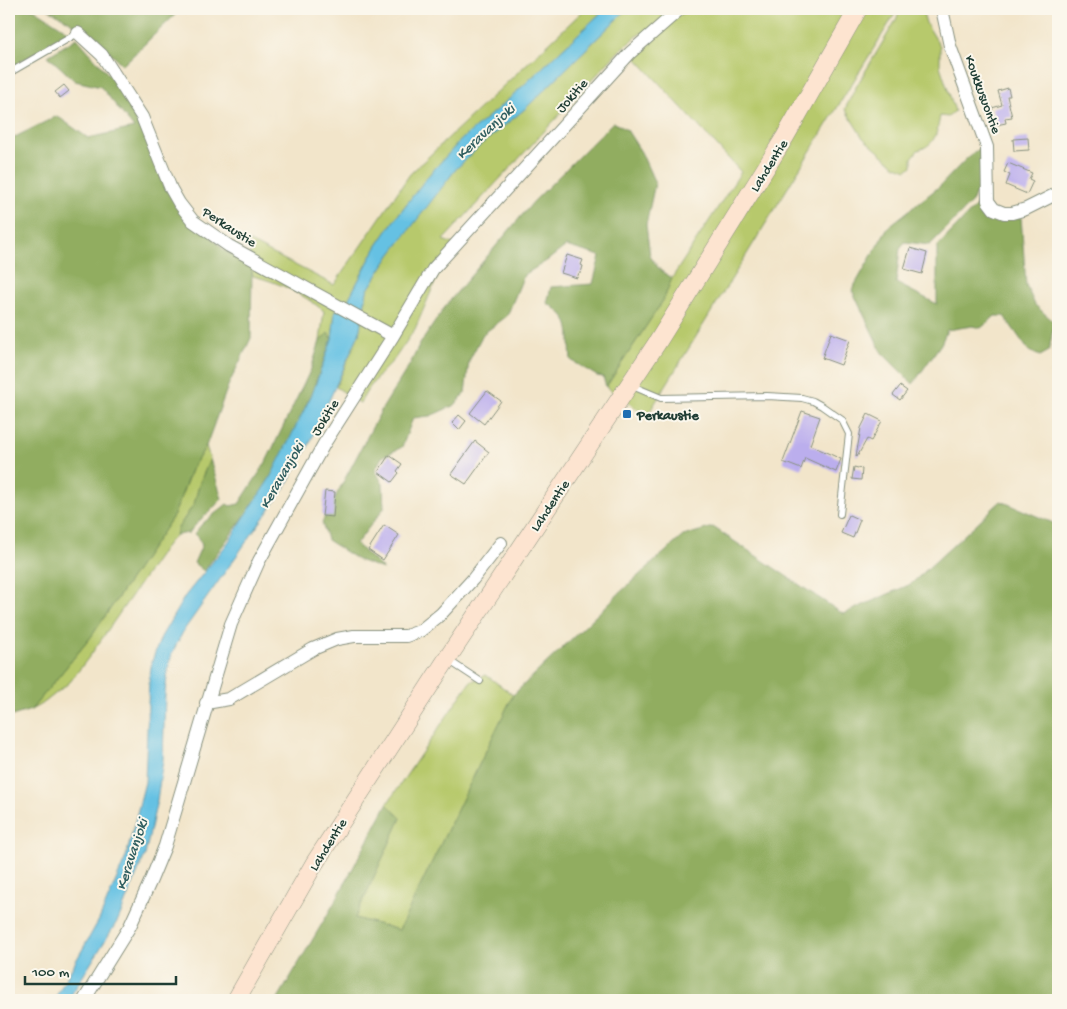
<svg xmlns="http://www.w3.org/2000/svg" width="1067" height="1009" font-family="'Gochi Hand',sans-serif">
<rect width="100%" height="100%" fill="#fbf7ec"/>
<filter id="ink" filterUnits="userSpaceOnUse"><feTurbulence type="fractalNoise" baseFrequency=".02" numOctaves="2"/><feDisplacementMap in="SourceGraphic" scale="10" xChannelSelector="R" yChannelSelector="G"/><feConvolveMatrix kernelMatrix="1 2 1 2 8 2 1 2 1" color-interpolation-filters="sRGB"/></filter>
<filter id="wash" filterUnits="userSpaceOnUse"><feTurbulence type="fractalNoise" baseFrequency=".0096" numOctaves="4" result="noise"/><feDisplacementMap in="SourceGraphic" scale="20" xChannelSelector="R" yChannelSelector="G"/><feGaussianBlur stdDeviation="1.12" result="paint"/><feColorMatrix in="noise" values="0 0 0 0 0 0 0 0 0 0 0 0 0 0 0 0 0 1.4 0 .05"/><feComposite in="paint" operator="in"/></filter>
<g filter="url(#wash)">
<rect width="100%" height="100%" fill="#f2e5ca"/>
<!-- green -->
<path fill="#b7c96c" stroke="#6b8350" d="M 585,9 L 605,9 L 509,99 L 461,140 L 428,176 L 395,219 L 376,247 L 348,300 L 335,312 L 332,339 L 328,333 L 320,341 L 324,311 C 303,294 279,282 253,276 L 248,241 L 334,285 L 410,174 Z
M 627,9 L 898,9 L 647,416 L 606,387 L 664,299 L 672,278 L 741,172 L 635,57 L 653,41 L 641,33 L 618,52 L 443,240 L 461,247 L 439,273 L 415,329 L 393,361 L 379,375 L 367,391 L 360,403 L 336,387 L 359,334 L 367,291 L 390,255 L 430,201 L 456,169 L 482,144 L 526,108 Z
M 900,9 L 922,9 L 926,23 L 940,46 L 940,66 L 955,111 L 948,117 L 940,116 C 937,132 936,145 918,150 L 912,158 L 912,166 L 907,170 L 894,165 L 863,138 L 845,109 L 856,87 L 896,20 Z
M 206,446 L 210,459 L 200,482 L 194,504 L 178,528 L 176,535 L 168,543 L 92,653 L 70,682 L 45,702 L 31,710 L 91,637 L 174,515 L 191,470 Z
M 486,675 L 513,695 L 399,930 L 355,918 L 401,818 L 387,804 L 470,682 Z"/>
<!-- forest -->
<path fill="#91ad60" stroke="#58754a" d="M 9,9 L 34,9 L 71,33 L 9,68 Z
M 48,9 L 181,9 L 123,65 C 100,43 76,24 48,9 Z
M 77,38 L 121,89 L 141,123 L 165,188 L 224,250 L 252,266 L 251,338 L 228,386 L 206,446 L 191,470 L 174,515 L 91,637 L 31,710 L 9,717 L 9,140 L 57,116 L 88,138 L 134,128 L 101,87 L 75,81 L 48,56 Z
M 613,122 L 627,130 L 641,152 L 655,183 L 646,225 L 650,256 L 659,269 L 672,278 L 664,299 L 606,387 L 603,377 L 597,376 L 571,360 C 568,332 576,320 547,303 L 551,287 L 593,284 L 600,256 L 566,246 L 548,260 L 524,275 L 507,316 L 483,334 L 469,361 L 465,393 L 455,405 L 430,416 L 413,418 L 402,447 L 382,457 L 375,470 L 383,484 L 384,508 L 356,544 L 383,569 L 358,560 L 327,540 L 322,522 L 382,409 L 410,364 L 420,344 L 447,304 L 534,201 Z
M 982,147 L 981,182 L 972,202 L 930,245 L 905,242 L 900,248 L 896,283 L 937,304 L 937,247 L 977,205 L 1001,218 L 1021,217 L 1026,285 L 1035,305 L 1054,322 L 1049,351 L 1040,356 L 1029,351 L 1004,316 L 995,316 L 981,328 L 972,326 L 947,330 L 941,344 L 913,384 L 882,353 L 852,290 L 888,227 L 940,186 L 967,158 Z
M 328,333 L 332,339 C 315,385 296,435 270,478 C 250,511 226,540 204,571 L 194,563 L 202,545 L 197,536 L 194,534 L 202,524 L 227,504 L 230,506 L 239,504 L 265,464 L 311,369 L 320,341 Z
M 210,459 L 222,499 C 211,511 198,520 189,533 L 176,535 L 178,528 L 194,504 L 200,482 Z
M 1001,501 L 1058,525 L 1058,1000 L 277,1000 L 336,900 L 387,804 L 401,818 L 355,918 L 399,930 L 513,695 L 629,584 L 683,536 L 713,527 L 843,614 L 911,584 Z"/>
<!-- water -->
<path fill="#65c1e3" stroke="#427f8c" d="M 605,9 L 627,9 L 526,108 L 482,144 L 456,169 L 390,255 L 367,291 L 359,334 L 308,447 L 286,486 L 184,630 L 172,653 L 168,669 L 165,693 L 163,760 L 157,800 L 145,855 L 118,920 L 68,1000 L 54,1000 L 99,920 L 126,857 L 145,782 L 149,681 L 152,661 L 161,637 L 185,596 L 227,544 L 270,478 L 312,394 L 332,339 L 335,312 L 348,300 L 376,247 L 395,219 L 428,176 L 461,140 L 509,99 Z"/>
<g id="blocks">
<!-- building -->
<path fill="#bbaeed" d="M 64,85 L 69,91 L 60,98 L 55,92 Z
M 1008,88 L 1010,96 L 1007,96 L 1012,117 L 1005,118 L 1006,123 L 996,125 L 992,108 L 1002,105 L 998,91 Z
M 1028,138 L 1029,150 L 1014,151 L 1013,139 Z
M 1008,163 L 1032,173 L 1029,179 L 1033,181 L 1027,194 L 1006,185 L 1010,175 L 1004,172 Z
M 910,248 L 927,253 L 922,274 L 904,269 Z
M 567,255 L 583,260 L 581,265 L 583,266 L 581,273 L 579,273 L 577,278 L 561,273 Z
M 831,333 L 850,340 L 841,365 L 822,358 Z
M 900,386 L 907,391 L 900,400 L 893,395 Z
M 487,391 L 501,401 L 484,424 L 470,413 Z
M 802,411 L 820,417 L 810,445 L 841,459 L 836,472 L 805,458 L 801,469 L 783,462 Z
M 868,414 L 882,421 L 871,441 L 867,439 L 857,457 L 856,456 L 861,428 Z
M 459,415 L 466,421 L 459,430 L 452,423 Z
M 475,441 L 489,452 L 466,484 L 451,474 Z
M 389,455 L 402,464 L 397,471 L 399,473 L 392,482 L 378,472 Z
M 854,467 L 862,469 L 861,480 L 852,479 Z
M 325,491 L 335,492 L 333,517 L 322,516 Z
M 849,515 L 860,520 L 853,538 L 841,533 Z
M 384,525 L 399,535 L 383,560 L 368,550 Z"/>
</g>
</g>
<g filter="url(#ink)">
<use href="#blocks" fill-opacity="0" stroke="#88917f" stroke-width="1"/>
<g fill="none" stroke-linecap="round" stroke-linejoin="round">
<defs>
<path id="service" d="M 9,73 L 78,33
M 630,385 L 661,398 L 767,396 L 802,398 L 813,401 L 822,406 L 842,420 L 849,434 L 840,514
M 448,660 L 480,681"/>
<path id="minor" d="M 942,9 L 950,46 L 987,147 L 988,201 L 994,209 L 1004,213 L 1012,213 L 1026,209 L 1058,193
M 78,33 L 102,55 L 142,117 L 171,189 L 179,203 L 193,221 L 229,246 L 393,336
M 206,703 L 229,699 L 313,649 L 337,639 L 354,636 L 406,636 L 420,631 L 441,614 L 473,579 L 501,543
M 84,1000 L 130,926 L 151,880 L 165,846 L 231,624 L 259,561 L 324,444 L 393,336 L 433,269 L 630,53 L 680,9"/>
<path id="secondary" d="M 236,1000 L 314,864 L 447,659 L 657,343 L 785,137 L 858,9"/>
</defs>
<!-- service casing -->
<use href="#service" stroke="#88917f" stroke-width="8"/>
<!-- minor casing -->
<use href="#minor" stroke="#88917f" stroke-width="14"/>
<!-- secondary casing -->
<use href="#secondary" stroke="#88917f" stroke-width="19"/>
<!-- service -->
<use href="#service" stroke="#fff" stroke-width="6"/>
<!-- minor -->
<use href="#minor" stroke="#fff" stroke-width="12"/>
<!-- secondary -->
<use href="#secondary" stroke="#fde4d0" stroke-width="18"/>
</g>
</g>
<!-- markers -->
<rect fill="#1f6fb2" stroke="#fbf7ec" stroke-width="2" x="622" y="409" width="10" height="10" rx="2.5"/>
<g text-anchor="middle" stroke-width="4" stroke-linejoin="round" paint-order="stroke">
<!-- street labels -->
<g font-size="14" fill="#1f3d34" stroke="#fbf7ec">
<text transform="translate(984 94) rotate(70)" y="5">Koukkusuontie</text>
<text transform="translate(571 95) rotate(-49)" y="5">Jokitie</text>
<text transform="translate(768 165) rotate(-58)" y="5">Lahdentie</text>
<text transform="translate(230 226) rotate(33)" y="5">Perkaustie</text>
<text transform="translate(324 417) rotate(-58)" y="5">Jokitie</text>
<text transform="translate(549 505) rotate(-56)" y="5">Lahdentie</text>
<text transform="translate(327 844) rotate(-58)" y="5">Lahdentie</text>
</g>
<!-- poi labels -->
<g font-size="14" font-weight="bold" fill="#1f3d34" stroke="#fbf7ec" text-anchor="start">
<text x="637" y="419">Perkaustie</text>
</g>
<!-- water labels -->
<g font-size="15" font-style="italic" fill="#305e60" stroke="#fbf7ec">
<text transform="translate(485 131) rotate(-43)" y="5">Keravanjoki</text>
<text transform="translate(281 475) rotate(-60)" y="5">Keravanjoki</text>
<text transform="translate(131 854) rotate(-72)" y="5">Keravanjoki</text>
</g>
</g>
<!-- margin -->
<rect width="1067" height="1009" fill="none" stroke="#fbf7ec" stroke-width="30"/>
<!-- scale -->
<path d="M25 976v8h151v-8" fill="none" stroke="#1f3d34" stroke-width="2.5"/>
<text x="32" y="976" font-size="15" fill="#1f3d34" stroke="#fbf7ec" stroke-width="4" paint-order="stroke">100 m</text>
</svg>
